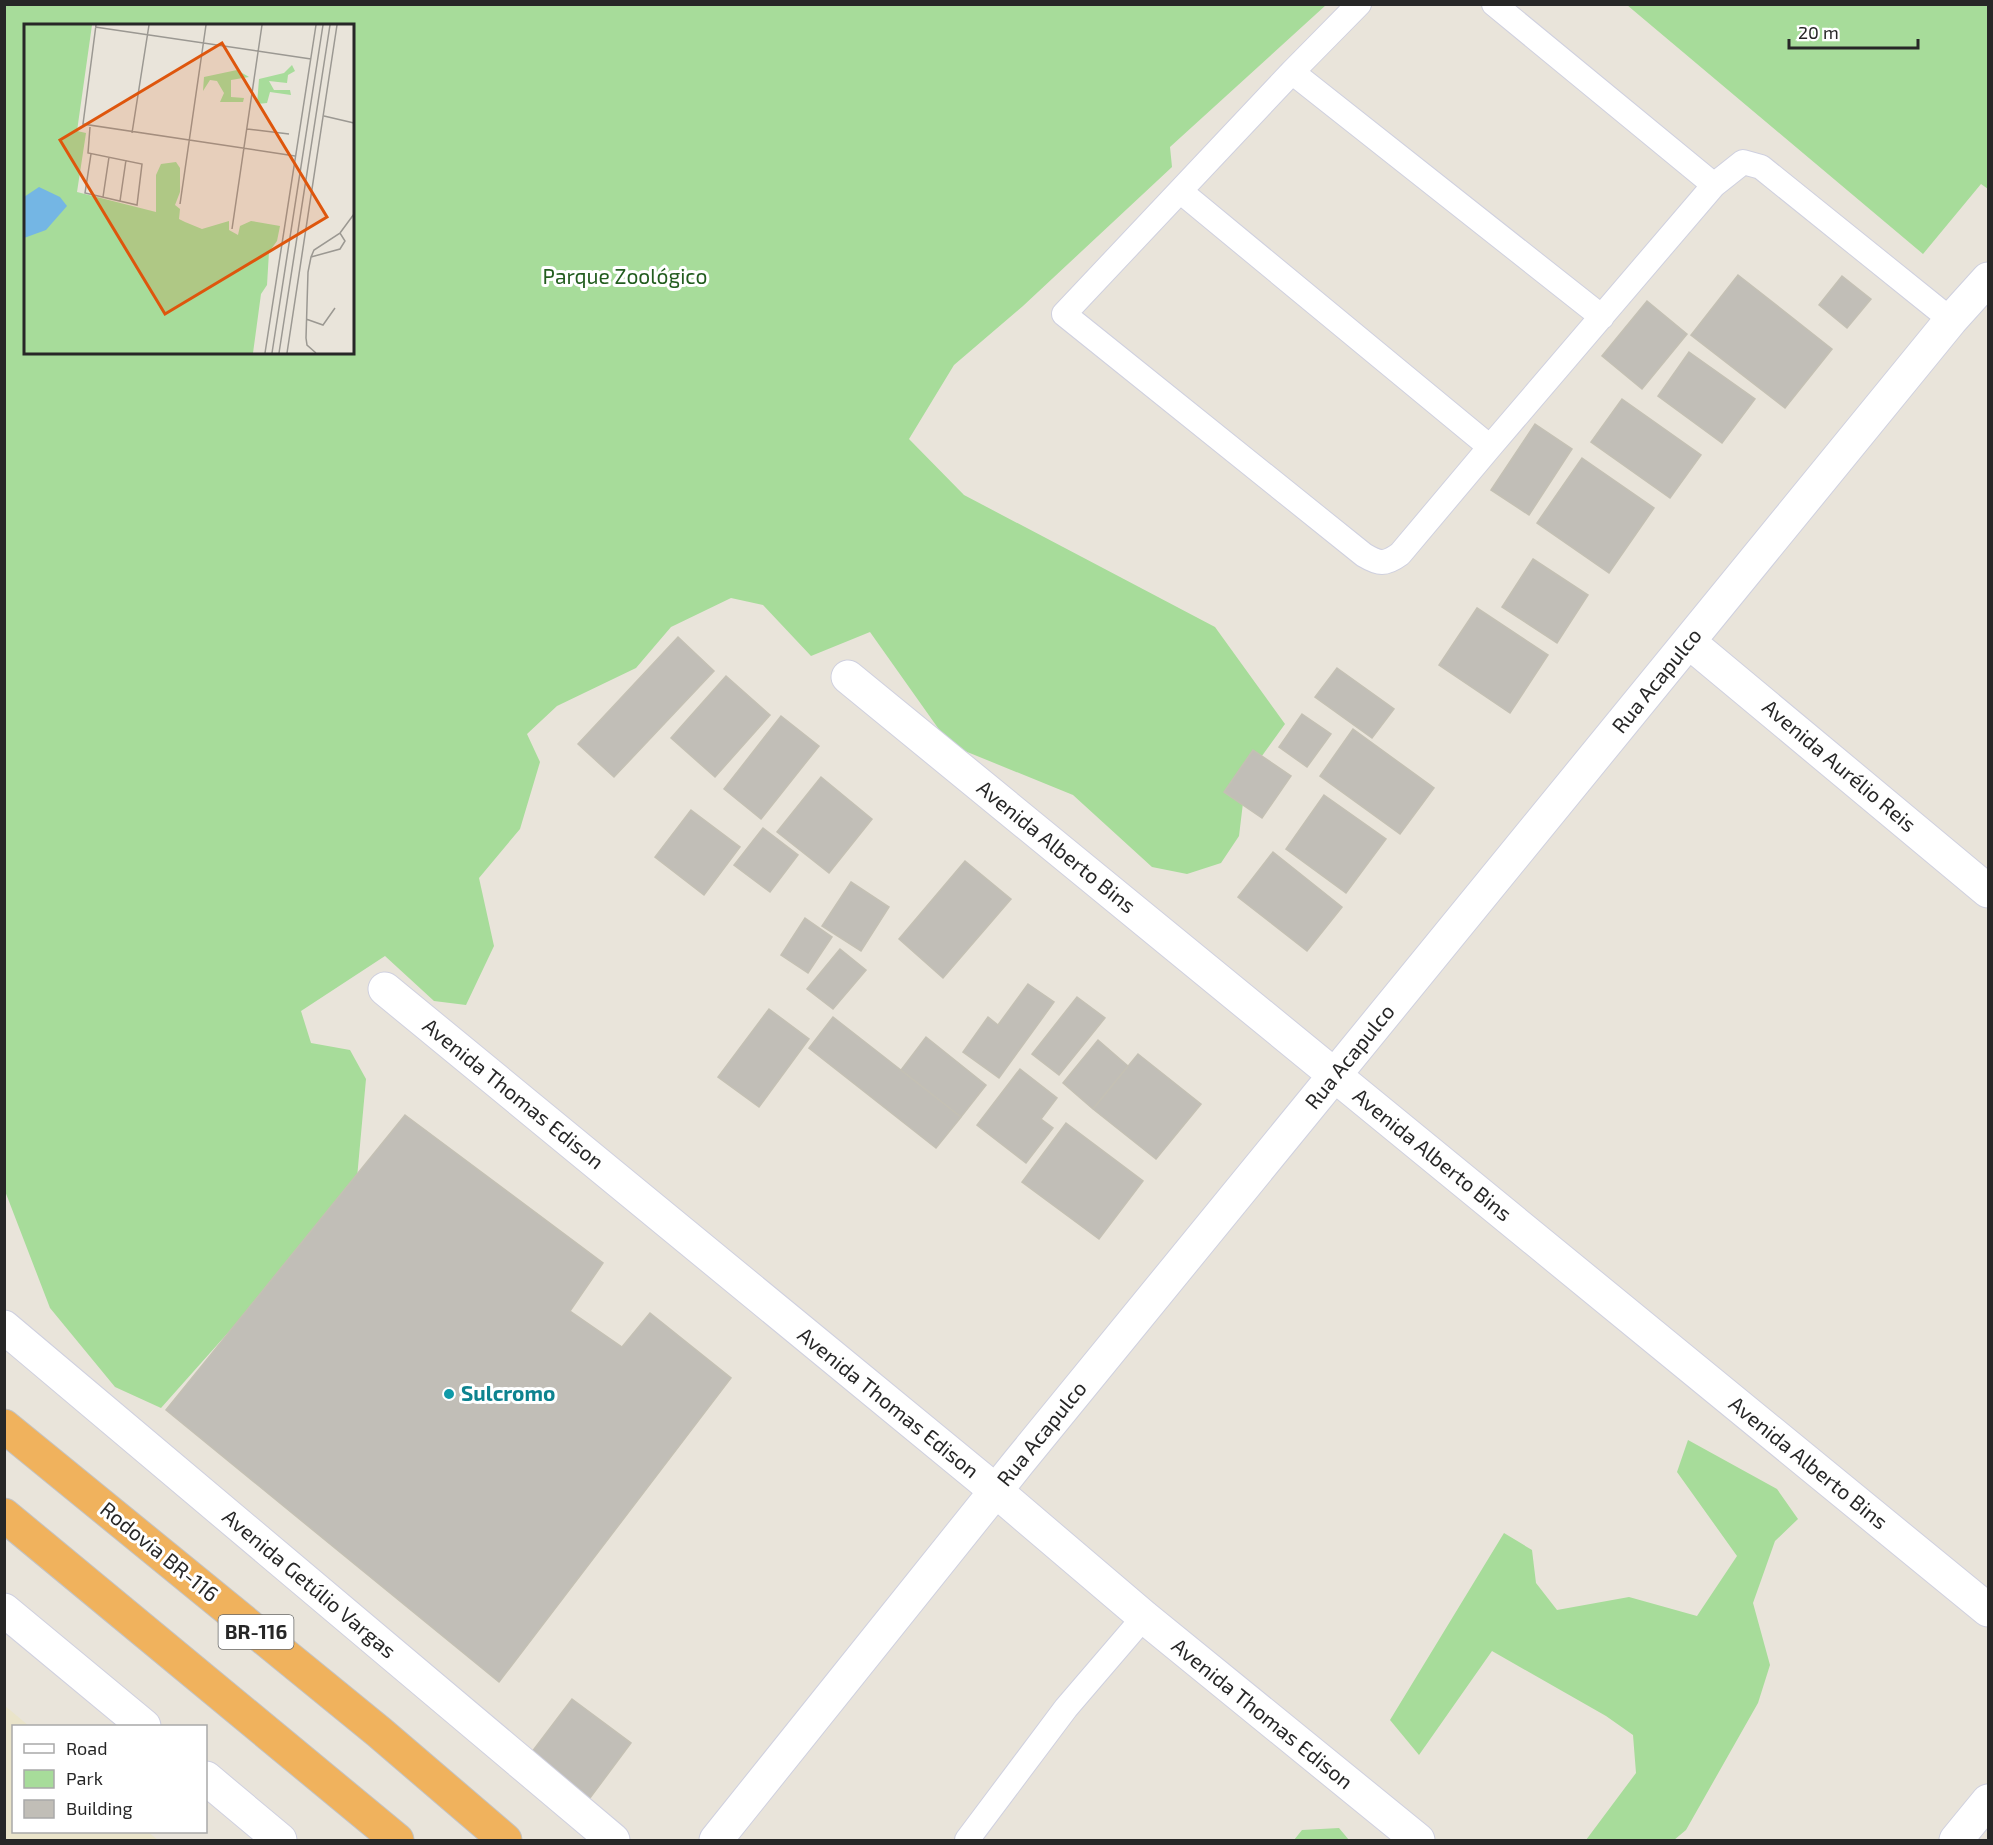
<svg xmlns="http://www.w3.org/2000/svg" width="1993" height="1845" font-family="'Exo 2',sans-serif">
<rect width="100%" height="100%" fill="#e9e4da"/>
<!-- education -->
<path fill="#eae4ca" d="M 4,1705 L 29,1726 L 14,1726 L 14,1832 L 148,1832 L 158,1840 L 5,1840 Z"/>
<!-- green -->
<path fill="#a7dc9a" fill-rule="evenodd" d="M 5,5 L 1326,5 L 1170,147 L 1172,167 L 1023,306 L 954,365 L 909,439 L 964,495 L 1215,627 L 1285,724 L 1246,778 L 1239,836 L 1221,863 L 1187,874 L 1152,867 L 1073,795 L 950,745 L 870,632 L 811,656 L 763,605 L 731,598 L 671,627 L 636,668 L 557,706 L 527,734 L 540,762 L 520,829 L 479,878 L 494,946 L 466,1005 L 434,1001 L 385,956 L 301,1011 L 311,1043 L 350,1050 L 366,1079 L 356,1189 L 161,1408 L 115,1387 L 50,1308 L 5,1191 ZM 26,26 L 352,26 L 352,352 L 26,352 Z
M 1627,5 L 1988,5 L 1988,189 L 1981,184 L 1923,254 Z
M 1688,1440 L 1777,1489 L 1798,1519 L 1775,1541 L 1753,1603 L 1770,1665 L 1758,1703 L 1686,1830 L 1674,1840 L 1586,1840 L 1636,1773 L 1633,1735 L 1606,1716 L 1492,1651 L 1419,1755 L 1390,1720 L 1504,1533 L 1532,1550 L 1536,1583 L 1557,1610 L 1629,1597 L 1697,1616 L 1737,1556 L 1677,1472 Z
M 1339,1828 L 1349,1840 L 1294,1840 L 1302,1830 Z"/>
<!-- building -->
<path fill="#c1beb7" stroke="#c4c0b4" stroke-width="1.5" d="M 1738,275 L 1832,349 L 1785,408 L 1691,335 Z
M 1842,276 L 1871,299 L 1847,328 L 1819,305 Z
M 1647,301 L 1687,334 L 1642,389 L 1602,356 Z
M 1689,352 L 1755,399 L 1722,443 L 1658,396 Z
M 1622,399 L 1701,455 L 1670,498 L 1591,442 Z
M 1535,424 L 1572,449 L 1529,515 L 1491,490 Z
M 1582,458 L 1654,508 L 1609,573 L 1537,523 Z
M 1533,559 L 1588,595 L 1557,643 L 1502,607 Z
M 1477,608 L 1548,655 L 1510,713 L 1439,665 Z
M 678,637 L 714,671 L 614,777 L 578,744 Z
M 1337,668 L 1394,709 L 1372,738 L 1315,697 Z
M 726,676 L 770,715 L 715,777 L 671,738 Z
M 1302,714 L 1331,734 L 1307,767 L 1279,747 Z
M 781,716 L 819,746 L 761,819 L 724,789 Z
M 1353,729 L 1434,788 L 1400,834 L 1320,776 Z
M 1253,750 L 1291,776 L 1262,818 L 1224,792 Z
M 821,777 L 872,819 L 829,873 L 777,832 Z
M 1324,795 L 1386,839 L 1346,893 L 1286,849 Z
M 691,810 L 740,847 L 704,895 L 655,857 Z
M 763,828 L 798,855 L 770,892 L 734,865 Z
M 1273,852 L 1342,907 L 1307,951 L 1238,897 Z
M 965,861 L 1011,899 L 943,978 L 899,939 Z
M 851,882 L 889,907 L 861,951 L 822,926 Z
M 805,918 L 832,937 L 808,973 L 781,955 Z
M 840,949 L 866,970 L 833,1009 L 807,989 Z
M 1028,984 L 1054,1002 L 999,1078 L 963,1052 L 988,1017 L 998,1025 Z
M 1077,997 L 1105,1018 L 1059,1075 L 1032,1054 Z
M 769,1009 L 809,1039 L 759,1107 L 718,1077 Z
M 833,1017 L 961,1117 L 936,1148 L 809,1048 Z
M 926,1037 L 986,1085 L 961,1117 L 901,1070 Z
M 1098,1040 L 1128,1066 L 1093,1109 L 1063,1083 Z
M 1138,1054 L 1201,1104 L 1156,1159 L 1093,1109 Z
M 1020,1069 L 1057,1098 L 1041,1119 L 1053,1128 L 1026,1163 L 977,1125 Z
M 405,1115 L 603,1263 L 570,1311 L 622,1347 L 650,1313 L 731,1378 L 499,1682 L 166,1410 Z
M 1066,1123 L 1143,1181 L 1099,1239 L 1022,1182 Z
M 572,1699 L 631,1743 L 587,1802 L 528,1757 Z"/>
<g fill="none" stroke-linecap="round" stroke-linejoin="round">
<defs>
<path id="lane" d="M 1359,4 L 1292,72 L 1064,314 L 1364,555 C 1379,564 1385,565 1400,554 L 1490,447 L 1714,185 L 1743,162 L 1761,167 L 1951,320
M 1494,4 L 1714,185
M 1292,72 L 1602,317
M 1180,191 L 1490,447
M 967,1840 L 1066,1708 L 1144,1617"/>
<path id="street" d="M 1689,642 L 1988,891
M 848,677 L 1988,1610
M 385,989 L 996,1491 L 1144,1617 L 1418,1840
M 716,1840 L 1018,1463 L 1951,320 L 1988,279
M 1956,1840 L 1988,1801"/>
<path id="secondary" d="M 4,1327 L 613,1840
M 4,1610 L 144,1726
M 206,1778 L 280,1840"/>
<path id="highway" d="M 4,1426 L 379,1732 L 505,1840
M 4,1515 L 397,1840"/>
</defs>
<!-- lane casing -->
<use href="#lane" stroke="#cfd0df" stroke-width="26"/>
<!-- street casing -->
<use href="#street" stroke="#cfd0df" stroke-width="35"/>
<!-- secondary casing -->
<use href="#secondary" stroke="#cfd0df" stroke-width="35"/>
<!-- highway casing -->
<use href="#highway" stroke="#c3c3c3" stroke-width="35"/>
<!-- lane -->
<use href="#lane" stroke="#fff" stroke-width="24"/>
<!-- street -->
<use href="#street" stroke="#fff" stroke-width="33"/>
<!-- secondary -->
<use href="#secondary" stroke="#fff" stroke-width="33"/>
<!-- highway -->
<use href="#highway" stroke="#f0b25d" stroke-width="33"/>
</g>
<!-- markers -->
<circle fill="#0f9aa8" stroke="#fff" stroke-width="2" cx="449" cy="1394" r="6"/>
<g text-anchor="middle" stroke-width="6" stroke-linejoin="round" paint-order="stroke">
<!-- shield labels -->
<rect fill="#fff" stroke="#686868" stroke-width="1.5" x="218.5" y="1615" width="75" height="34" rx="4.5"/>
<g font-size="20" font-weight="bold" fill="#272727">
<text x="256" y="1639">BR-116</text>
</g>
<!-- park labels -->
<g font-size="21" fill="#235d1f" stroke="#fff">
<text x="625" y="284">Parque Zoológico</text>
</g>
<!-- street labels -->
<g font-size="21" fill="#272727" stroke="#fff">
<text transform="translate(1657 681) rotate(-51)" y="7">Rua Acapulco</text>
<text transform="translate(1839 766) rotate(40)" y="7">Avenida Aurélio Reis</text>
<text transform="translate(1056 847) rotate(39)" y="7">Avenida Alberto Bins</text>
<text transform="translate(1350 1057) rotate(-51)" y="7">Rua Acapulco</text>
<text transform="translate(513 1094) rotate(39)" y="7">Avenida Thomas Edison</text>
<text transform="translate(1432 1155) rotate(39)" y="7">Avenida Alberto Bins</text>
<text transform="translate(888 1403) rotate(39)" y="7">Avenida Thomas Edison</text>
<text transform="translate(1042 1434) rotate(-51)" y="7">Rua Acapulco</text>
<text transform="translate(1808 1463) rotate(39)" y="7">Avenida Alberto Bins</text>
<text transform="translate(159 1552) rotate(39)" y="7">Rodovia BR-116</text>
<text transform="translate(309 1584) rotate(40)" y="7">Avenida Getúlio Vargas</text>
<text transform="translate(1262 1714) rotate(39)" y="7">Avenida Thomas Edison</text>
</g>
<!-- culture labels -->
<g font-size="21" font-weight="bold" fill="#0d838f" stroke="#fff" text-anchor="start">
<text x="461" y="1401">Sulcromo</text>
</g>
</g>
<!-- overview -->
<g transform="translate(24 24)">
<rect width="330" height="330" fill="#e9e4da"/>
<path d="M 0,1 L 68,1 L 53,107 L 62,109 L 53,168 L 132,188 L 132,151 L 137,140 L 152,138 L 156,144 L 156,168 L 151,181 L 156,185 L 155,195 L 161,198 L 178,205 L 205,197 L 205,206 L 214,211 L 216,202 L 227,197 L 256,202 L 253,217 L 245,228 L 243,261 L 237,270 L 229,329 L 0,329 ZM 268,41 L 271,47 L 264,51 L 263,59 L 245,57 L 250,66 L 266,66 L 267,71 L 246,68 L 243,79 L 233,80 L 235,55 L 260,49 ZM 213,46 L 225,53 L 207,56 L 207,73 L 220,74 L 219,78 L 196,78 L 200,69 L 193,57 L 186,56 L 179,67 L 180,53 Z" fill="#a7dc9a"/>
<path d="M 15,163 L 36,173 L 43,182 L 22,206 L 0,214 L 0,173 Z" fill="#74b6e4"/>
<path fill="none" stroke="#9b9892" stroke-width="1.5" d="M 72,1 L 59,100 L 271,132M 71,3 L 287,35M 300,92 L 330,99M 66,103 L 64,129 L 118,140 L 113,181 L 61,169 L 67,130M 223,105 L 265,110M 108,109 L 125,1M 79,173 L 85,133M 96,177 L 102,136M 156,180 L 182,1M 208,205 L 238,1M 316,209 L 330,190M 287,233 L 316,225 L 321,217 L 316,209 L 290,226 L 287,233 L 284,248 L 282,314 L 283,321 L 292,329M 282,295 L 299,301 L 311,284M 241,329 L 292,1M 248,329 L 299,1M 255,329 L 306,1M 263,329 L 313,1"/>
<path fill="#de560d" fill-opacity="0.15" stroke="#de560d" stroke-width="3" d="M 198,19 L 303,193 L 141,290 L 36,116 Z"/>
<rect width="330" height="330" fill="none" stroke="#272727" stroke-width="3"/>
</g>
<!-- border -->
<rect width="1993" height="1845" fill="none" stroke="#272727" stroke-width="12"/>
<!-- legend -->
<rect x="12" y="1725" width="195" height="108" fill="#ffffff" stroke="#a9a9a9" stroke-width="1.5"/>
<rect x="24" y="1744" width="30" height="9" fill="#ffffff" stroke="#a9a9a9" stroke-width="1.5"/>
<text x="66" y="1755" font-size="18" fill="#272727">Road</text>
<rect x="24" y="1770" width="30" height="18" fill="#a7dc9a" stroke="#a9a9a9" stroke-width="1.5"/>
<text x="66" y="1785" font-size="18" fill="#272727">Park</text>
<rect x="24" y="1800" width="30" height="18" fill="#c1beb7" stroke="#a9a9a9" stroke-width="1.5"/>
<text x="66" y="1815" font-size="18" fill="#272727">Building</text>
<!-- scale -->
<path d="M1789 39v9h129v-9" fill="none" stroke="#272727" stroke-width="3"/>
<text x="1798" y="39" font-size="18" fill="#272727" stroke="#ffffff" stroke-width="4.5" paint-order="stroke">20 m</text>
</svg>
